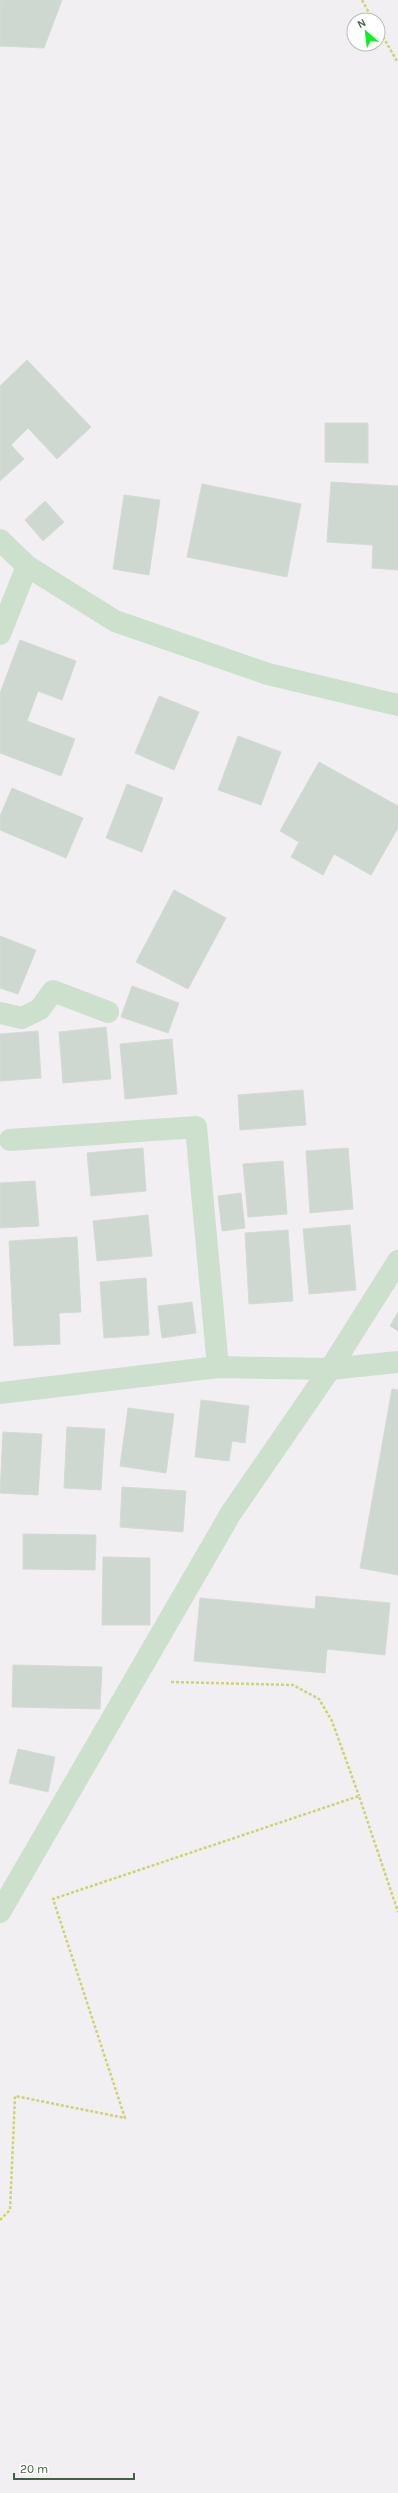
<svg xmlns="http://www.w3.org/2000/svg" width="398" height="2493" font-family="Karla,sans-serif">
<rect width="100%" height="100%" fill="#f1eff2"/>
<!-- building -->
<path fill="#ced7d0" stroke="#d3dbd5" d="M 0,0 L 62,0 L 44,48 L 0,46 Z
M 27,360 L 91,427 L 57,459 L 28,428 L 11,445 L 24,459 L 0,481 L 0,386 Z
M 325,423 L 368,423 L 368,463 L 325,462 Z
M 331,482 L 398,486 L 398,570 L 372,568 L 373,545 L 327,542 Z
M 202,484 L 301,504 L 287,577 L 187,557 Z
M 124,495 L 160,500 L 149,575 L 113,569 Z
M 45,501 L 64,522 L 43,541 L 25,520 Z
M 20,640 L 76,661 L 62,700 L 38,691 L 27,721 L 75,739 L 61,776 L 0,753 L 0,693 Z
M 159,696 L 199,712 L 174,770 L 135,753 Z
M 238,736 L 281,752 L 261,805 L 218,790 Z
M 319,762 L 398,806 L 398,828 L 371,875 L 334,854 L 323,875 L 291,857 L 299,842 L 280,831 Z
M 127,784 L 163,798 L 142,852 L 106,838 Z
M 12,788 L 83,818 L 66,858 L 0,830 L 0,816 Z
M 174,890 L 226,918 L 188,989 L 136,962 Z
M 0,936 L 36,950 L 18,994 L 0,988 Z
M 132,986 L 179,1003 L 168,1033 L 121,1017 Z
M 106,1027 L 111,1079 L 63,1083 L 59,1032 Z
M 38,1031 L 41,1078 L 0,1081 L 0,1034 Z
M 172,1039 L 177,1094 L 125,1099 L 120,1044 Z
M 303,1090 L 306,1125 L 240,1130 L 238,1095 Z
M 143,1148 L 146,1191 L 91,1196 L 87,1153 Z
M 348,1148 L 353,1209 L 310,1213 L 306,1151 Z
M 283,1161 L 287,1214 L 248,1217 L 243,1164 Z
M 35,1181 L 39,1226 L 0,1228 L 0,1183 Z
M 241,1193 L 245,1228 L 222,1231 L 218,1196 Z
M 148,1215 L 152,1256 L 97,1261 L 93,1221 Z
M 350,1225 L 356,1290 L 309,1294 L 303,1229 Z
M 288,1230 L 293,1301 L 249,1304 L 245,1233 Z
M 77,1237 L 81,1312 L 59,1313 L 60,1344 L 14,1346 L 9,1241 Z
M 146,1278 L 149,1335 L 104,1338 L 100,1282 Z
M 192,1302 L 196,1333 L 162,1338 L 158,1306 Z
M 398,1312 L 398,1331 L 390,1326 Z
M 392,1389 L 398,1390 L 398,1575 L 360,1568 Z
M 201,1400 L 249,1406 L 245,1443 L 232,1441 L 229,1461 L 195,1457 Z
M 128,1408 L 174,1414 L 166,1473 L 120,1466 Z
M 67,1427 L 105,1429 L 101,1490 L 64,1488 Z
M 3,1432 L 42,1434 L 38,1495 L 0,1493 Z
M 122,1487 L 186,1491 L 183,1532 L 120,1527 Z
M 23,1534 L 96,1535 L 95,1570 L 23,1569 Z
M 103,1557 L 150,1558 L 150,1625 L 102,1625 Z
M 316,1596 L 390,1603 L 385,1655 L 327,1649 L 325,1673 L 194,1661 L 200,1598 L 315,1609 Z
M 13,1665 L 102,1667 L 100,1709 L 12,1707 Z
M 18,1749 L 55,1757 L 48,1792 L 9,1783 Z"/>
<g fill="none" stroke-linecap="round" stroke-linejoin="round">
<!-- path -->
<path stroke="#cfd370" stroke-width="2.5" stroke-dasharray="3 2" stroke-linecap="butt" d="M 362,0 L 373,20
M 378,28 L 398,63
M 171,1682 L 293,1685 L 319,1699 L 332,1721 L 359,1796
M 0,2220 L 10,2210 L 15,2096 L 125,2118 L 53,1899 L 359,1796 L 398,1912"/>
<!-- minor -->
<path stroke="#cde0cd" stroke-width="22" d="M 0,540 L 27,566 L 115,621 L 268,674 L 398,705
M 0,634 L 27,566
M 0,1013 L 22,1018 L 40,1009 L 53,991 L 108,1012
M 10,1140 L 196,1127 L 218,1367
M 0,1393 L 218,1367 L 330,1369 L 398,1362
M 0,1912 L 231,1513 L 330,1369 L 398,1261"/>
</g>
<!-- north arrow -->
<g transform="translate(366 32) rotate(332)"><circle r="19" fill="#ffffff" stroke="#b5bfb5"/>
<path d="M0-3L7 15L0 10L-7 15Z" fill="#0bf023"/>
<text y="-6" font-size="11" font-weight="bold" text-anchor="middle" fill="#465e46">N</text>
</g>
<!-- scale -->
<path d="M14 2473v6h120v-6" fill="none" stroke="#465e46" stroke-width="2"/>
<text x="20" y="2473" font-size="12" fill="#465e46" stroke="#ffffff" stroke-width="3" paint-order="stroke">20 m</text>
</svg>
